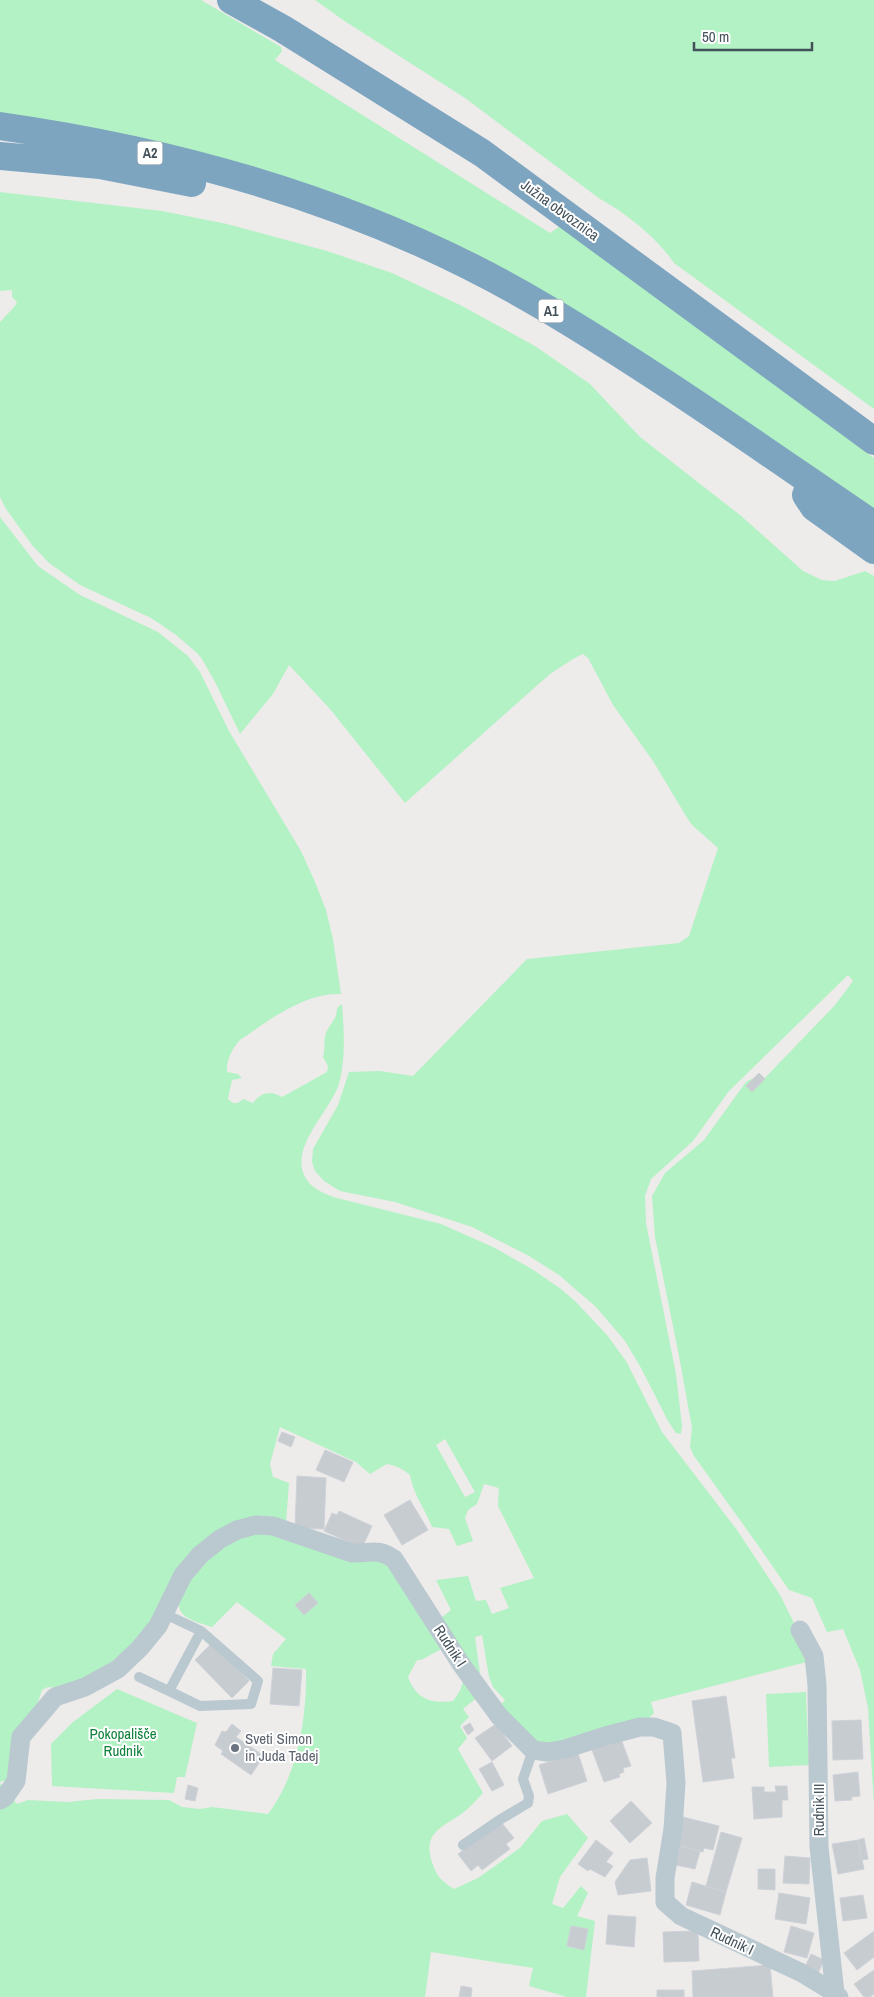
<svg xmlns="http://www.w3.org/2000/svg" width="874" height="1997" font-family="'Archivo Narrow',sans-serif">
<rect width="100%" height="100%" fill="#eeebeb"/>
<!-- green -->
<path fill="#b3f2c4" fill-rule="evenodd" d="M 0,0 L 201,0 L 281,47 L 282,51 L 275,60 L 550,233 L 560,226 L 874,458 L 874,511 L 437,240 L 0,114 Z
M 315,0 L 874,0 L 874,409 L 674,263 C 657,238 626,213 600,199 L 465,98 L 343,20 Z
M 0,192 L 162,211 L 227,224 L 327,251 L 392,273 L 460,305 L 535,346 L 590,384 L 640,437 L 740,515 L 803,571 L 822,580 L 835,581 L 865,571 L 874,576 L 874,1806 L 868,1708 L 860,1670 L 843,1629 L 827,1632 L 812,1598 L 789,1590 L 760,1548 L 694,1456 L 690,1447 L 692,1428 L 679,1356 L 655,1237 L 652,1196 L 665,1173 L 704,1140 L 746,1082 L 755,1077 L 761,1082 L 835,1005 L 853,981 L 848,975 L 729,1091 L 693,1141 L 651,1179 L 645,1196 L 646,1223 L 676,1374 L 682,1426 L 681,1434 L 676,1433 L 668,1421 L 641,1368 L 625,1341 L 596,1307 L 559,1275 L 529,1256 L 472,1227 L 395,1202 L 340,1191 L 324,1181 L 315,1171 L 312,1162 L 313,1149 L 338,1105 L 349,1072 L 380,1071 L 413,1076 L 527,959 L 679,943 L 689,936 L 718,848 L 692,825 L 686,816 L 653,761 L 613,705 L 588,658 L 583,654 L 573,659 L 550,674 L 405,803 L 330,709 L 289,665 L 273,694 L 240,734 L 216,684 L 202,659 L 197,653 L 176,635 L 151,618 L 80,585 L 49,563 L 32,545 L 6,509 L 0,497 L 0,322 L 15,306 L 17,302 L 12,297 L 12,290 L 0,291 Z
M 0,517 L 38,566 L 80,595 L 158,632 L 188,656 L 200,672 L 229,731 L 301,851 L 315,882 L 326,910 L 333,939 L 341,994 C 309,992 274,1016 249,1034 C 247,1036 242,1038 240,1040 C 232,1048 226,1062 227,1072 L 238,1074 L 242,1078 L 232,1080 L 228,1099 L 233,1103 L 238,1103 L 243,1099 L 253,1103 C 261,1092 270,1090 282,1097 L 327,1072 L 328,1066 L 323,1057 C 325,1050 324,1044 325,1037 C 327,1025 337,1022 337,1008 L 342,1004 C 344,1030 346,1058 339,1084 C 330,1112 286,1150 307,1180 C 313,1189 324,1193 333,1197 L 441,1224 L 493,1247 L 532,1269 L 561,1289 L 575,1301 L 607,1335 L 626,1361 L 662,1432 L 737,1530 L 780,1595 L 793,1621 L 807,1662 L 651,1702 L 654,1713 L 649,1718 L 595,1735 L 541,1745 L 499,1707 L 505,1700 L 493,1687 L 489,1677 L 482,1635 L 475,1637 L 480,1673 L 475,1673 L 441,1618 L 451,1610 L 436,1580 L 468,1576 L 476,1601 L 486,1600 L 492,1614 L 509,1608 L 500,1588 L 534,1578 L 498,1506 L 499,1488 L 484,1484 L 477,1504 L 468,1510 L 465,1518 L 473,1541 L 457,1546 L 449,1529 L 432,1527 C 425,1509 413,1494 410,1475 C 403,1469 397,1466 387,1464 L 370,1474 L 356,1462 L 280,1427 L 270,1464 L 273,1477 L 289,1483 L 286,1523 L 232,1526 L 162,1607 L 124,1657 L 68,1689 L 48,1687 L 42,1690 L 13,1778 L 0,1782 ZM 445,1439 L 475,1492 L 465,1497 L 436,1445 Z
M 266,1530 L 388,1562 L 443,1648 L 421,1660 L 417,1660 L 408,1677 C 416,1699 431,1704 453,1701 L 460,1691 L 464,1678 L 478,1697 L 463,1709 L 469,1717 L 460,1726 L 467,1738 L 458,1749 L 483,1793 C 476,1800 469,1809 460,1815 C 442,1827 424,1833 431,1859 C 436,1875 440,1880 454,1889 L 478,1878 L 520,1848 L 542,1821 L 567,1814 L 588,1838 L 560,1877 L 552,1904 L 563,1908 L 581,1886 L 588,1893 L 577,1916 L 595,1921 L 586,1997 L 567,1997 L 529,1986 L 533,1968 L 431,1952 L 425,1997 L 0,1997 L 0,1783 L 17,1804 L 28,1800 L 67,1802 L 98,1799 L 169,1800 L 182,1807 L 200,1809 L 212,1807 L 268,1814 C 298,1775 307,1717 306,1669 L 271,1666 L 273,1654 L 286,1639 L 237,1602 L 212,1627 C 191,1620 171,1617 181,1590 L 227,1540 Z
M 117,1689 L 197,1723 L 185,1777 L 177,1777 L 174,1793 L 52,1786 L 51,1744 L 73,1722 Z
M 806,1692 L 809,1765 L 769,1767 L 766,1694 Z"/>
<!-- building -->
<path fill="#c7ccd1" stroke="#ced2d8" d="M 759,1073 L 765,1079 L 752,1092 L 746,1086 Z
M 282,1432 L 295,1437 L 291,1447 L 278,1441 Z
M 325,1450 L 353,1462 L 344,1482 L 316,1470 Z
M 297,1476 L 326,1478 L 324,1529 L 295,1528 Z
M 410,1500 L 428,1530 L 402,1545 L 384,1515 Z
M 339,1511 L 372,1526 L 362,1548 L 324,1531 L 332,1513 L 337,1515 Z
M 309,1593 L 318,1603 L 304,1615 L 295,1605 Z
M 212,1643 L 249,1681 L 232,1698 L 195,1660 Z
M 273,1668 L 302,1670 L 299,1706 L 270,1704 Z
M 726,1696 L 735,1758 L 731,1758 L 734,1778 L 703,1782 L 692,1701 Z
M 861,1720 L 863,1759 L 833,1760 L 832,1721 Z
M 470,1723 L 474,1730 L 468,1735 L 463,1727 Z
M 232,1724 L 241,1731 L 236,1737 L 264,1756 L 251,1775 L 221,1754 L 223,1751 L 215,1745 L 222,1731 L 226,1732 Z
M 496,1724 L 512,1746 L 492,1761 L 475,1738 Z
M 621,1739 L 631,1766 L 623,1768 L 624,1772 L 619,1774 L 620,1777 L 604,1782 L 592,1750 Z
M 578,1753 L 587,1781 L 548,1794 L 539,1765 Z
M 492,1762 L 504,1785 L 492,1791 L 479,1769 Z
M 858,1772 L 860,1796 L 851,1797 L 852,1800 L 835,1801 L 833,1775 Z
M 188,1785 L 198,1788 L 195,1801 L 185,1799 Z
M 775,1786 L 787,1786 L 788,1800 L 782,1800 L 782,1817 L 754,1819 L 752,1787 L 764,1787 L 764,1792 L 776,1792 Z
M 631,1801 L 652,1823 L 630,1843 L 610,1821 Z
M 683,1817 L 719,1826 L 713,1850 L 704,1848 L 703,1852 L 676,1845 Z
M 501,1822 L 514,1838 L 506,1844 L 510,1849 L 482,1870 L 478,1865 L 471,1871 L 458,1854 Z
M 721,1832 L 742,1838 L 726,1892 L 706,1886 Z
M 864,1838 L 868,1859 L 862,1860 L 858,1840 Z
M 596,1840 L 613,1853 L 606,1862 L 613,1866 L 605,1877 L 590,1869 L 588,1871 L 578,1864 Z
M 858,1840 L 864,1869 L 838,1874 L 832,1844 Z
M 680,1846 L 700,1851 L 695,1869 L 676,1865 Z
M 785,1856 L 810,1858 L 809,1884 L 783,1883 Z
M 647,1858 L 651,1891 L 618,1895 L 615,1882 L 630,1860 Z
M 758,1869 L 775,1869 L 775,1890 L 758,1889 Z
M 692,1882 L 726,1892 L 720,1915 L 686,1905 Z
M 779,1893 L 810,1898 L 806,1924 L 775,1919 Z
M 863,1895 L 867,1918 L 843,1921 L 840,1898 Z
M 608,1915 L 636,1917 L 634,1947 L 606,1944 Z
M 571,1926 L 588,1929 L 584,1950 L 567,1946 Z
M 791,1926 L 814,1933 L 807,1958 L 784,1952 Z
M 698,1931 L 699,1961 L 664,1962 L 663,1932 Z
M 874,1931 L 874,1957 L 857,1970 L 844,1953 Z
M 811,1954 L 824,1960 L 818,1973 L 805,1967 Z
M 770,1965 L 773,1997 L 693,1997 L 692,1971 Z
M 874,1970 L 874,1994 L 870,1997 L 864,1997 L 854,1984 Z
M 461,1986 L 472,1988 L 471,1997 L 459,1997 Z
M 657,1990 L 684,1990 L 684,1997 L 657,1997 Z"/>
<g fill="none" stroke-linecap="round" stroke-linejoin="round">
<!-- lane -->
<path stroke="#bac8d0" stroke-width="10" d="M 165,1614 L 201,1631 L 258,1681 L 251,1704 L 200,1706 L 169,1691 L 201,1631
M 139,1677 L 169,1691
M 463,1845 L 501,1819 L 528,1803 L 529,1796 L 523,1779 L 533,1750"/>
<!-- street -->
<path stroke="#bac8d0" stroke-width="19" d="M 800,1630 L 814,1656 L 817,1685 L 819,1847 L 835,1993
M 0,1800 L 5,1797 L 16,1781 L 21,1737 L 55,1697 L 85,1687 L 118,1669 L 140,1648 L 158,1626 L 183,1575 L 200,1555 L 220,1539 L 237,1530 L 256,1525 L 273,1526 L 352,1553 C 370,1554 377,1547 394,1559 L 461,1664 L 499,1716 L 533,1750 L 548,1752 L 565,1749 L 605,1736 L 640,1727 L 654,1727 L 672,1733 L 676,1783 L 673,1829 L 665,1878 L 665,1902 L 681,1916 L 802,1973 L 835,1993 L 839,1997"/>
<!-- highway -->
<path stroke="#7da5c0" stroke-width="28" d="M 231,0 L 283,29 L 482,153 L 874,441
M 0,126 C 190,153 378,208 544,307 C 657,374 765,451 874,525
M 0,156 L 100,165 L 192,183
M 806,495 L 814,507 L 874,550"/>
</g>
<!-- markers -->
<circle fill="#6b7280" stroke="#fff" stroke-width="2" cx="235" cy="1748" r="5"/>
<g text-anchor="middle" stroke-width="4" stroke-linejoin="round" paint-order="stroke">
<!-- shield labels -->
<g fill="#fff" stroke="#7b858c" stroke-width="1">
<rect x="137.5" y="141.5" width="25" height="23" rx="4"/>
<rect x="538.5" y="299.5" width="25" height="23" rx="4"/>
</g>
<g font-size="14" font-weight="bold" fill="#42515a">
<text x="150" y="158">A2</text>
<text x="551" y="316">A1</text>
</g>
<!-- street labels -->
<g font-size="15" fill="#42515a" stroke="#fff">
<text transform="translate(560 210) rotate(36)" y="5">Južna obvoznica</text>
<text transform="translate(450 1646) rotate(57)" y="5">Rudnik I</text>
<text transform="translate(819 1810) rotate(-90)" y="5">Rudnik III</text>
<text transform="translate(732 1941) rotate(25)" y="5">Rudnik I</text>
</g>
<!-- park labels -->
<g font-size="15" fill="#0d813a" stroke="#fff">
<text x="123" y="1739">Pokopališče<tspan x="123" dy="17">Rudnik</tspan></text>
</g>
<!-- worship labels -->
<g font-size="15" fill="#5b616d" stroke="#fff" text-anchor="start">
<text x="245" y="1744">Sveti Simon<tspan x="245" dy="17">in Juda Tadej</tspan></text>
</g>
</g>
<!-- scale -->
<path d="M694 42v8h118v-8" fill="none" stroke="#42515a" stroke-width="2.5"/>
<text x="702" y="42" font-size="15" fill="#42515a" stroke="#ffffff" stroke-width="4" paint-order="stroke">50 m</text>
</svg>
